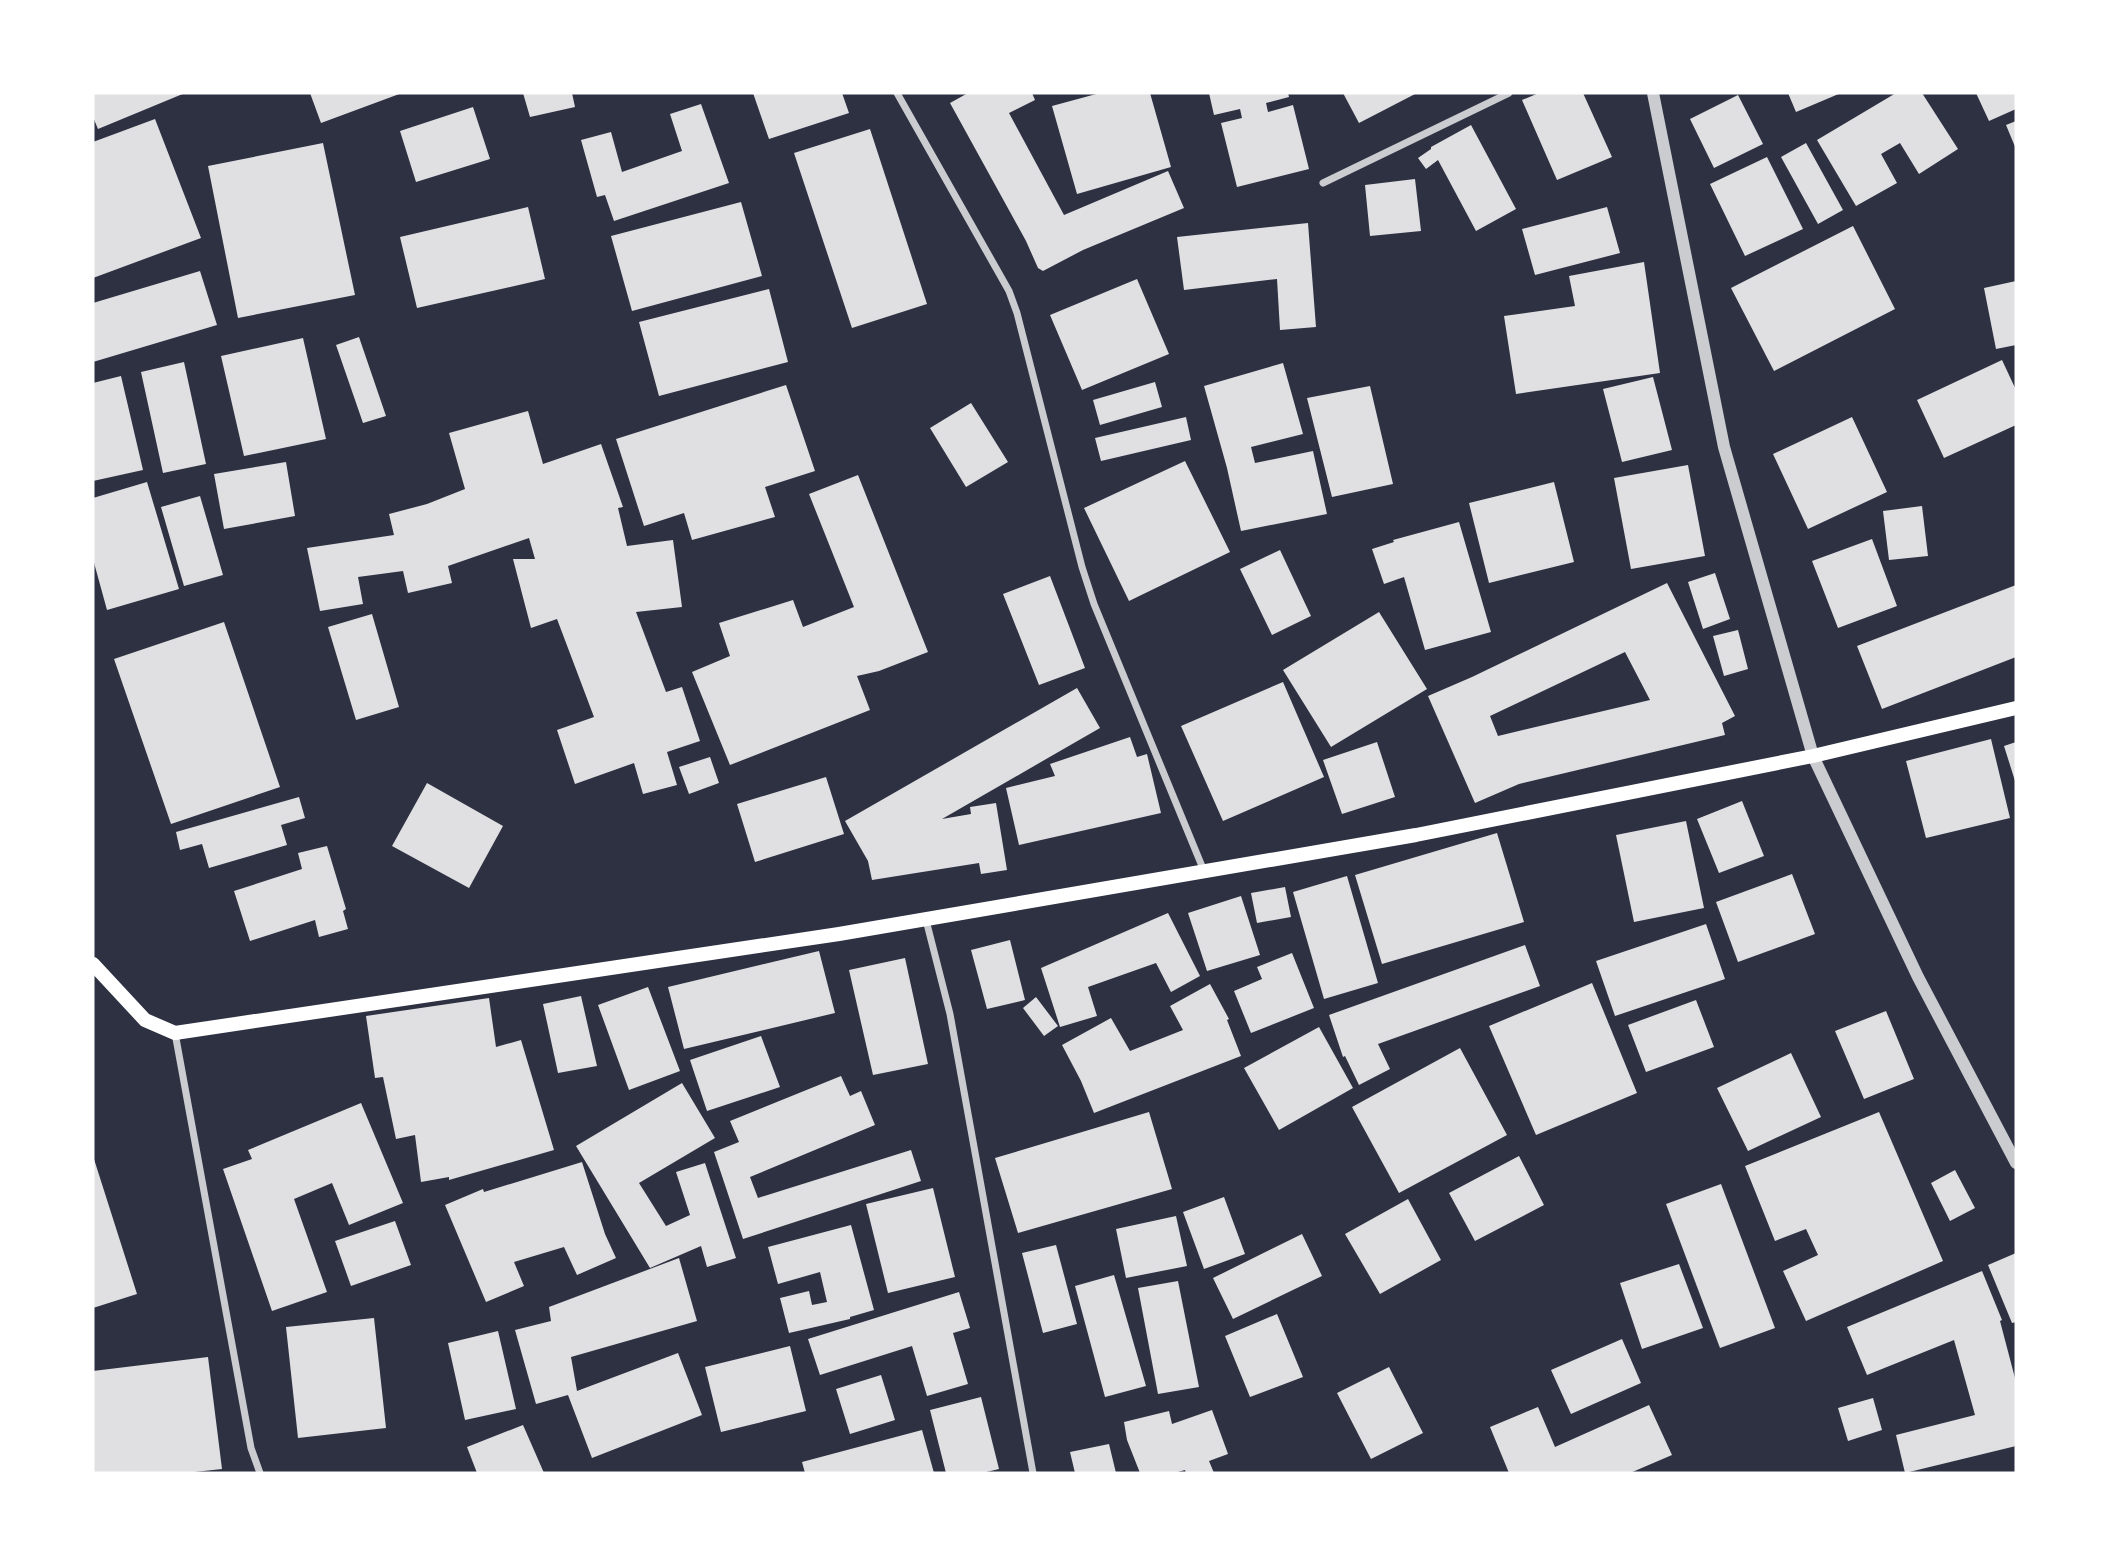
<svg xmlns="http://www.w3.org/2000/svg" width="2109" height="1566" font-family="'Noto Serif',serif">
<rect width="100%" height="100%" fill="#2d3142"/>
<!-- building -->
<path fill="#e0e0e3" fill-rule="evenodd" d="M 93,93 L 185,93 L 98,129 L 93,117 Z
M 310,93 L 402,93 L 321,123 Z
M 523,93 L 572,93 L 575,107 L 530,117 Z
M 753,93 L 842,93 L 849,113 L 769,139 Z
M 968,93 L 1032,93 L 1035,100 L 1009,113 L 1064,215 L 1168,171 L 1184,208 L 1083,250 L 1043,271 L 1038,268 L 1026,241 L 950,103 Z
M 1100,93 L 1150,93 L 1171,167 L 1077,194 L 1052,106 Z
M 1209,93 L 1288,93 L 1289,97 L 1266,103 L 1268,112 L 1293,105 L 1309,169 L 1237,187 L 1221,123 L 1242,118 L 1240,109 L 1214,115 Z
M 1343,93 L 1417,93 L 1359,123 Z
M 1539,93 L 1583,93 L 1612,157 L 1557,180 L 1522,100 Z
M 1788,93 L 1841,93 L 1796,112 Z
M 1896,93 L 1922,93 L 1958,149 L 1919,174 L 1900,143 L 1881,154 L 1897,183 L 1856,206 L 1817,140 Z
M 1976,93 L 2016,93 L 2016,109 L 1989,121 Z
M 1738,95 L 1763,144 L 1714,168 L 1690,119 Z
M 701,104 L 729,183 L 614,221 L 605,195 L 597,197 L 581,140 L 611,132 L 622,172 L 682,151 L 670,114 Z
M 473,107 L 490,159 L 416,182 L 400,131 Z
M 155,119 L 201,238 L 93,278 L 93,142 Z
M 2016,121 L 2016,149 L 2006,125 Z
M 1471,125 L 1516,209 L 1476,231 L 1438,160 L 1426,169 L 1418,158 L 1431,149 L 1431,147 Z
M 870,129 L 927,304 L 852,328 L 794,153 Z
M 323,143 L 355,295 L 238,318 L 208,166 Z
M 1806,143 L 1843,210 L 1818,224 L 1781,157 Z
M 1767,157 L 1803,229 L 1745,256 L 1710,184 Z
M 1415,179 L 1421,231 L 1370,236 L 1365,185 Z
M 741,202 L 762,276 L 632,311 L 611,236 Z
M 528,207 L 545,279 L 417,308 L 400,237 Z
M 1607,207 L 1620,253 L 1535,275 L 1522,229 Z
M 1308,223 L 1316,327 L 1280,330 L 1277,279 L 1184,290 L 1177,237 Z
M 1853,226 L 1895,309 L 1774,371 L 1731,288 Z
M 1644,262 L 1660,373 L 1516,394 L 1504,316 L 1575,306 L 1569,276 Z
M 200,271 L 217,325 L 93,362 L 93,303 Z
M 1137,279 L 1169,354 L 1082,390 L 1050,315 Z
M 2016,281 L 2016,345 L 1996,349 L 1984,288 Z
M 769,289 L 788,362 L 659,396 L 639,322 Z
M 359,337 L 386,416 L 363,423 L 336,345 Z
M 303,338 L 326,439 L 244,456 L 221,356 Z
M 2002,360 L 2016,390 L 2016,425 L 1944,458 L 1917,400 Z
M 184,362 L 206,464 L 163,473 L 141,372 Z
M 1283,363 L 1303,434 L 1251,447 L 1255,463 L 1313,451 L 1327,514 L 1241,531 L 1227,468 L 1204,386 Z
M 121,376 L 143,470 L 93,481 L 93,383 Z
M 1653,377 L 1672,450 L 1622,462 L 1603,389 Z
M 1155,382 L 1162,407 L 1100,425 L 1093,400 Z
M 786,385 L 815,471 L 765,487 L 775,517 L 692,540 L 684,513 L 644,526 L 616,439 Z
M 1370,386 L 1393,484 L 1332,497 L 1307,398 Z
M 971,403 L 1008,462 L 966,487 L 930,428 Z
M 528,411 L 543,464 L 601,444 L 623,507 L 618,508 L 627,546 L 673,540 L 682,607 L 636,612 L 666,692 L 682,687 L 700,741 L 667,752 L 677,785 L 643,794 L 634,763 L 575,784 L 557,730 L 594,717 L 557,619 L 531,628 L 513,559 L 535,559 L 529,538 L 448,566 L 452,583 L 408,593 L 403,571 L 358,577 L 363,604 L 320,611 L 307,548 L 394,535 L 389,514 L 427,504 L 465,489 L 449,433 Z
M 1186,417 L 1191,440 L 1101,461 L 1095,438 Z
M 1852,417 L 1887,492 L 1808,529 L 1773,454 Z
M 1185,461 L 1230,552 L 1129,601 L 1084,508 Z
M 286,462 L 295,516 L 224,529 L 214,474 Z
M 1688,465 L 1705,556 L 1631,569 L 1614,478 Z
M 858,475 L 928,652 L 879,671 L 857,676 L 870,710 L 730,765 L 692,672 L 730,656 L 719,623 L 793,600 L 803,627 L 854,607 L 809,494 Z
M 147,482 L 179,589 L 107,610 L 93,559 L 93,498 Z
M 1554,482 L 1574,562 L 1489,583 L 1469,503 Z
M 200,496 L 223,575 L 184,586 L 161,507 Z
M 1922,506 L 1928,556 L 1889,560 L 1883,511 Z
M 1459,522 L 1491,632 L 1425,650 L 1404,577 L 1384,584 L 1372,549 L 1394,542 L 1393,540 Z
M 1872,539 L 1897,606 L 1838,628 L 1812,561 Z
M 1280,550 L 1311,616 L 1272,635 L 1240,569 Z
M 1715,573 L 1730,619 L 1703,629 L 1688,582 Z
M 1050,576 L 1085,668 L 1039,685 L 1003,594 Z
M 1667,583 L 1735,716 L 1722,723 L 1725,735 L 1519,784 L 1475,803 L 1428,696 L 1472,677 ZM 1625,652 L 1650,700 L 1498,736 L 1490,716 Z
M 2016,585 L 2016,657 L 1882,709 L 1857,646 Z
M 1379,612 L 1427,689 L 1331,747 L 1283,670 Z
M 372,614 L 399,707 L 356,720 L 328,627 Z
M 224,622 L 280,787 L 171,824 L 114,659 Z
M 1738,630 L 1748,669 L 1724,676 L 1713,636 Z
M 1283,682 L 1324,777 L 1223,821 L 1181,726 Z
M 1077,688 L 1100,728 L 942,819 L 971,814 L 970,807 L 996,803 L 1007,870 L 981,874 L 979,863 L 872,880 L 868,861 L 845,821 Z
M 1130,737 L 1137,757 L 1147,754 L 1161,813 L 1019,845 L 1006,788 L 1055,776 L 1050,764 Z
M 1991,739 L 2010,818 L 1926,838 L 1906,761 Z
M 1377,742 L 1395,797 L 1342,814 L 1323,760 Z
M 2016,742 L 2016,784 L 2004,746 Z
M 710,757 L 719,783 L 689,794 L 679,767 Z
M 826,777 L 844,834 L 755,862 L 737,804 Z
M 427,783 L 503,826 L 469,888 L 392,846 Z
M 299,797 L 305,818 L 281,825 L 287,845 L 209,868 L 202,844 L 180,850 L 176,832 Z
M 1742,801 L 1764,856 L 1719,873 L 1697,819 Z
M 1686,821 L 1704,908 L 1634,922 L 1616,835 Z
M 1497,833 L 1524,922 L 1382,964 L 1355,875 Z
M 327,846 L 346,909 L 343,911 L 348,929 L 319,937 L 315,920 L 250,941 L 234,891 L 302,869 L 298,853 Z
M 1792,874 L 1815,934 L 1738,962 L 1716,902 Z
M 1347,876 L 1378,983 L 1324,999 L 1293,892 Z
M 1285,887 L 1291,917 L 1257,923 L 1251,893 Z
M 1241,896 L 1260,955 L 1207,971 L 1188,913 Z
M 1168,913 L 1200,976 L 1171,992 L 1156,963 L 1088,987 L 1097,1016 L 1060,1027 L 1041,968 Z
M 1706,924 L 1725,979 L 1615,1016 L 1596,961 Z
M 1010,940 L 1025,1000 L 987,1009 L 971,950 Z
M 1525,945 L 1540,986 L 1378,1044 L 1390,1069 L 1359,1085 L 1345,1056 L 1343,1057 L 1329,1015 Z
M 819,951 L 835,1013 L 684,1049 L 668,987 Z
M 1292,953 L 1314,1008 L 1251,1033 L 1234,991 L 1262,979 L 1257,967 Z
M 905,958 L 928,1064 L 873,1075 L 849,970 Z
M 1592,983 L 1637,1093 L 1536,1135 L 1489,1026 Z
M 1210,984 L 1229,1019 L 1227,1020 L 1241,1056 L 1094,1113 L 1081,1081 L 1062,1045 L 1111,1018 L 1130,1051 L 1183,1030 L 1170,1006 Z
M 648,987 L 680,1071 L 629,1090 L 598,1005 Z
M 581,996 L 597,1066 L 558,1073 L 543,1004 Z
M 1036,997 L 1058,1026 L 1044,1036 L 1023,1008 Z
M 489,998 L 496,1047 L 521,1040 L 554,1150 L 449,1180 L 449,1177 L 421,1182 L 415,1135 L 396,1139 L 383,1077 L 375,1078 L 366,1016 Z
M 1696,1000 L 1714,1047 L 1646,1072 L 1628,1025 Z
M 1886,1011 L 1914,1079 L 1864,1099 L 1835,1031 Z
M 1319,1027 L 1353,1088 L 1279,1130 L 1244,1068 Z
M 761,1036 L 780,1087 L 707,1111 L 690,1060 Z
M 1460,1048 L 1507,1135 L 1399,1193 L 1352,1107 Z
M 1791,1053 L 1821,1117 L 1748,1151 L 1717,1088 Z
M 841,1076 L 850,1096 L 861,1091 L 875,1125 L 750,1177 L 758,1198 L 911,1150 L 921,1181 L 743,1239 L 714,1152 L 739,1142 L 730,1121 Z
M 682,1083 L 715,1138 L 639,1183 L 666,1226 L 690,1215 L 676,1172 L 705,1163 L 736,1258 L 707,1267 L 701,1246 L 650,1268 L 576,1146 Z
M 361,1103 L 403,1203 L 349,1225 L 332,1183 L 294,1199 L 327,1292 L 272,1311 L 223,1169 L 252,1159 L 248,1150 Z
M 1149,1112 L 1172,1189 L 1018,1233 L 995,1158 Z
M 1879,1112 L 1943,1261 L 1806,1321 L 1783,1271 L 1818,1255 L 1806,1229 L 1775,1241 L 1745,1166 Z
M 93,1156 L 137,1294 L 93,1308 Z
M 1519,1156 L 1544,1205 L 1475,1241 L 1449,1193 Z
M 582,1162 L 605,1234 L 616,1258 L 577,1275 L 564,1247 L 514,1262 L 524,1286 L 486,1302 L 445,1205 L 483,1189 L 484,1192 Z
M 1955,1170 L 1975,1208 L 1950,1221 L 1931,1183 Z
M 1721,1184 L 1775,1328 L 1720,1348 L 1666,1204 Z
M 933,1188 L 955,1277 L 888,1293 L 866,1204 Z
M 1224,1197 L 1245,1254 L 1204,1269 L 1183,1212 Z
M 1408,1199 L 1441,1260 L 1380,1294 L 1345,1234 Z
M 1176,1216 L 1187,1266 L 1126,1278 L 1116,1229 Z
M 395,1221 L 411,1265 L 351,1286 L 335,1241 Z
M 851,1225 L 874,1310 L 850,1317 L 850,1319 L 789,1333 L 780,1298 L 809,1291 L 812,1305 L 827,1302 L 820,1272 L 778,1284 L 768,1247 Z
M 1302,1234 L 1322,1276 L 1233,1319 L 1213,1278 Z
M 1056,1245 L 1077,1324 L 1043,1333 L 1022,1253 Z
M 2016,1253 L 2016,1322 L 2012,1323 L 1988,1265 Z
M 679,1258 L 697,1321 L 571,1357 L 577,1391 L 678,1353 L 702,1415 L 592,1458 L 568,1395 L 536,1404 L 515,1330 L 551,1321 L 549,1307 Z
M 1679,1264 L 1703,1328 L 1642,1349 L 1620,1283 Z
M 1982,1271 L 2002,1320 L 2000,1321 L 2016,1382 L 2016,1446 L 1905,1473 L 1896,1435 L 1975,1415 L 1954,1340 L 1867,1375 L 1847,1327 Z
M 1114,1275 L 1146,1386 L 1105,1397 L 1075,1286 Z
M 1178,1281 L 1199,1387 L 1158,1394 L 1138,1288 Z
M 959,1292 L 970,1328 L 953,1333 L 968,1384 L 927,1396 L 912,1346 L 820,1375 L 808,1339 Z
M 1277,1314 L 1303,1377 L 1250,1397 L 1225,1336 Z
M 374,1318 L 386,1428 L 298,1438 L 286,1327 Z
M 498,1331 L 516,1409 L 465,1420 L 448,1343 Z
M 1622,1339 L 1641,1383 L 1571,1414 L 1551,1370 Z
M 790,1346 L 806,1411 L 721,1432 L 705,1367 Z
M 208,1357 L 222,1469 L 185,1473 L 93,1473 L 93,1371 Z
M 1389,1367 L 1423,1433 L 1371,1459 L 1337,1393 Z
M 881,1375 L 895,1420 L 850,1434 L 836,1389 Z
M 981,1397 L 999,1469 L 982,1473 L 946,1473 L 930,1410 Z
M 1873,1398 L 1882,1430 L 1848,1441 L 1838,1408 Z
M 1649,1405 L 1672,1455 L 1630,1473 L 1509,1473 L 1490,1427 L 1538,1407 L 1555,1447 Z
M 1212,1410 L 1228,1454 L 1209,1461 L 1214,1473 L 1186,1473 L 1185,1470 L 1174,1473 L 1140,1473 L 1127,1440 L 1124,1422 L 1169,1411 L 1172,1424 Z
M 523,1425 L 544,1473 L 477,1473 L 467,1447 Z
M 922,1430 L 934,1473 L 805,1473 L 802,1462 Z
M 1109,1444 L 1116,1473 L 1075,1473 L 1070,1452 Z"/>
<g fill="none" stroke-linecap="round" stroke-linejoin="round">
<!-- minor -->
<path stroke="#caccd0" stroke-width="7" d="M 897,93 L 1009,291 L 1017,313 L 1082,567 L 1094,604 L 1204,871
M 1323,183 L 1509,93
M 926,920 L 950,1014 L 1033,1473
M 175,1033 L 251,1448 L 260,1473"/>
<!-- tertiary -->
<path stroke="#caccd0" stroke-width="12" d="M 1653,93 L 1724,447 L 1813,756 L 1918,977 L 2016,1163"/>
<!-- secondary -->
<path stroke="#fff" stroke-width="14" d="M 93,964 L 145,1020 L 175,1033 L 839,934 L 1416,835 L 1813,756 L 2016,708"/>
</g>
<!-- border -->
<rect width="2109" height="1566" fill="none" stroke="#ffffff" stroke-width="189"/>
</svg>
